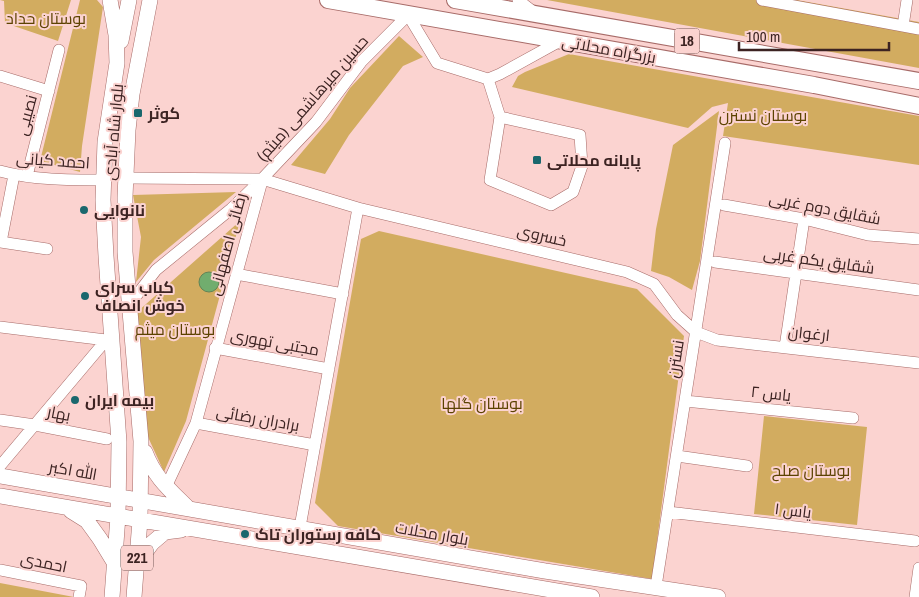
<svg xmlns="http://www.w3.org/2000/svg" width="919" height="597" font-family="'Archivo Narrow',Cairo,sans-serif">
<rect width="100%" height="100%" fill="#fbd3d0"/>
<!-- green -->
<path fill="#d2ac60" d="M 0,0 L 71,0 L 58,41 L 5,23 L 4,1 Z
M 80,0 L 97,0 L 103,7 L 82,146 L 80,172 L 40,161 Z
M 547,0 L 797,0 L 919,22 L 919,68 Z
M 399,36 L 423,57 L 403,66 L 349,135 L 325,174 L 291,165 L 330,119 L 350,88 Z
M 569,54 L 919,116 L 919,165 L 723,136 L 728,103 L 712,107 L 688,128 L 512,87 L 518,76 L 525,72 Z
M 719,111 L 700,261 L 692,290 L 669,277 L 651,271 L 656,229 L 673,145 Z
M 236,192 L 154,260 L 136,282 L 141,237 L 133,195 Z
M 240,221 L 186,421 L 164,472 L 148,437 L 137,312 Z
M 379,231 L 637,289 L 684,336 L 652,579 L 338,526 L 315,503 L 361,239 Z
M 764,416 L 867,427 L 857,525 L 754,514 Z
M 0,583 L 74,597 L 0,597 Z"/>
<!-- water -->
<path fill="#71ad6e" stroke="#618457" d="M199 282a10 10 0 1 1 20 0a10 10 0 1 1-20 0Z"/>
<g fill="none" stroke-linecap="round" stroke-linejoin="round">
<defs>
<path id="minor" d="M 518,0 L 535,13
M 762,0 L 903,26 L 907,0
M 903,26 L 919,29
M 0,76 L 49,91
M 488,79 L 500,117 L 490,180 L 551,205 L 573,192 L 582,166 L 580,135 L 500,117
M 0,171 C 33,180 69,180 104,180
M 27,176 L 59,50
M 126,178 L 262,179 L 358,208 L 627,272 L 654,284 L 677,315 L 696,332 L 717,340 L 919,363
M 724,205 L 804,219 L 868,235 L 919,239
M 0,242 L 47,249
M 1,242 L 14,175
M 715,262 L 919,290
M 236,274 L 343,294
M 130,304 L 156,270 L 231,209 L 262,179 L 316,122 L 362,61 L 408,15 L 437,63 L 488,79 L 500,74 L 560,41
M 0,327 L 106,340
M 785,347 L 804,219
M 215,348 L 329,369
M 685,401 L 853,418
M 0,420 L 35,425 L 107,439
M 196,423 L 315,445
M 677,456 L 747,466
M 0,466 L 112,333
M 166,487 L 196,423 L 262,181
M 668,512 L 915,541
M 300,527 L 358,208
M 0,570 L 81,586 L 79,597
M 657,580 L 725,143
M 915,597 L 919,568"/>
<path id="major" d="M 110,0 L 116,35 L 117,63 L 105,142 L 103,200 L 106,256 L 119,442 L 118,516 L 112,597
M 121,41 L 129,0
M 145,452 C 155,478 169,489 189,509
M 0,476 L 545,571 L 718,597
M 0,496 L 592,597
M 71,511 L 87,521 L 100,539 L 114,562
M 138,562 L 152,543 L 165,532 L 181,530
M 134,597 L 140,520 L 141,441 L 125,252 L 125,197 L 128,130 L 132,94 L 150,0"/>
<path id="highway" d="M 328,0 L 814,85 L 919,106
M 455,0 L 919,81"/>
</defs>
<!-- minor casing -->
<use href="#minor" stroke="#a76b68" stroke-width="12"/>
<!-- major casing -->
<use href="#major" stroke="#a76b68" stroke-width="16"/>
<!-- highway casing -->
<use href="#highway" stroke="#a76b68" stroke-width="18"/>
<!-- minor -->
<use href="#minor" stroke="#fff" stroke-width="11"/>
<!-- major -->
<use href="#major" stroke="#fff" stroke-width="15"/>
<!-- highway -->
<use href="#highway" stroke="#fff" stroke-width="16"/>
</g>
<!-- markers -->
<g fill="#1a676d" stroke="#fbd3d0" stroke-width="2">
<rect x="133" y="108" width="10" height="10" rx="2.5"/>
<rect x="532" y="155" width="10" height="10" rx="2.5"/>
<circle cx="84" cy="210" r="5"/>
<circle cx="85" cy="296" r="5"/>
<circle cx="75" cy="400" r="5"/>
<circle cx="245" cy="534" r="5"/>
</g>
<g text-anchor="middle" stroke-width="4" stroke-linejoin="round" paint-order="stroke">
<!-- shield labels -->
<g fill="#fbd3d0" stroke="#755856" stroke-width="1">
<rect x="674.5" y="28.5" width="25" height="25" rx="4"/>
<rect x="121" y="545.5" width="32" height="25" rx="4"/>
</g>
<g font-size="15" font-weight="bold" fill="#3c2322">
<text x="687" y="46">18</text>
<text x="137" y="563">221</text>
</g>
<!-- park labels -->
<g font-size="16" fill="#5c4200" stroke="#fbd3d0">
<text x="46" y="24">بوستان حداد</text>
<text x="763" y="121">بوستان نسترن</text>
<text x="175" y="335">بوستان میثم</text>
<text x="482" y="409">بوستان گلها</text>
<text x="811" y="476">بوستان صلح</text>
</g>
<!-- street labels -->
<g font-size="16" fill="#3c2322" stroke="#fbd3d0">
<text transform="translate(609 49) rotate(10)" y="6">بزرگراه محلاتی</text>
<text transform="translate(312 98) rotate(-49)" y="6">حسین میرهاشمی (میثم)</text>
<text transform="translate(26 115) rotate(-75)" y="6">نصیبی</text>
<text transform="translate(113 132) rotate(-85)" y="6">بلوار شاه آبادی</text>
<text transform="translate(53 160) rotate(4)" y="6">احمد کیانی</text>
<text transform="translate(825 208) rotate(11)" y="6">شقایق دوم غربی</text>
<text transform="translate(542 235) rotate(13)" y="6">خسروی</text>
<text transform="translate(227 244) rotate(-75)" y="6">رضائی اصفهانی</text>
<text transform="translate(819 260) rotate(8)" y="6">شقایق یکم غربی</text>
<text transform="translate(809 333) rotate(6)" y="6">ارغوان</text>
<text transform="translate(275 342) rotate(10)" y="6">مجتبی تهوری</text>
<text transform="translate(675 359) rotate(-81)" y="6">نسترن</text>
<text transform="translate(771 393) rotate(6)" y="6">یاس ۲</text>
<text transform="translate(59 413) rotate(11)" y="6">بهار</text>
<text transform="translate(258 418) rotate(10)" y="6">برادران رضائی</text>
<text transform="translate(73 470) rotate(10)" y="6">الله اکبر</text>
<text transform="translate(793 510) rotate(7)" y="6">یاس ۱</text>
<text transform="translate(432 533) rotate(10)" y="6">بلوار محلات</text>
<text transform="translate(44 562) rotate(12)" y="6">احمدی</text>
</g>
<!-- poi labels -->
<g font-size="16" font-weight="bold" fill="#3c2322" stroke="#fbd3d0" text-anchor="start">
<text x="148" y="119">کوثر</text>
<text x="547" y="166">پایانه محلاتی</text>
<text x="94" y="216">نانوایی</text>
<text x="95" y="293">کباب سرای<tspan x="95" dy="18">خوش انصاف</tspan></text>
<text x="85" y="406">بیمه ایران</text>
<text x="255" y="540">کافه رستوران تاک</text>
</g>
</g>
<!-- scale -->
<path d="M739 42v8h150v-8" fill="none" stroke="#3c2322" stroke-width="2.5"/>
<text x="746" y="42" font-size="15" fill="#3c2322" stroke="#fbd3d0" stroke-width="4" paint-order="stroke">100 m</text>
</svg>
